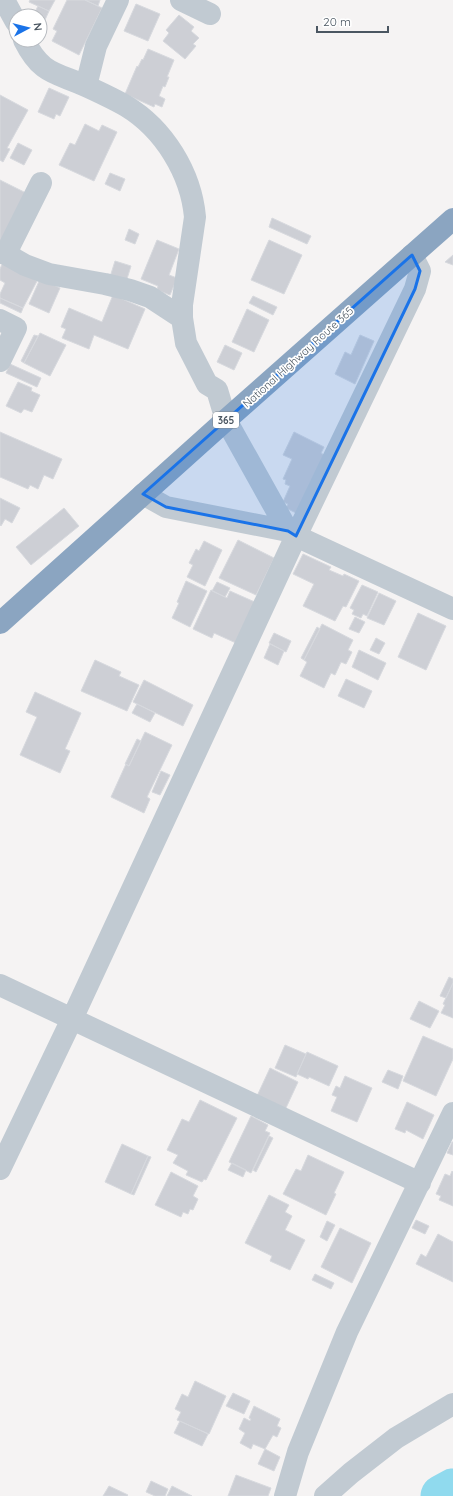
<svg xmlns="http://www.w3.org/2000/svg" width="453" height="1496" font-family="Quicksand,sans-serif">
<rect width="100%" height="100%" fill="#f5f3f3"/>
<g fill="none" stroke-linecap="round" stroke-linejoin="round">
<!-- river -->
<path stroke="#90daee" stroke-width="43" d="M 442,1496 L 453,1490"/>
</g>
<!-- building -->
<path fill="#cdcfd5" stroke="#d7d9de" d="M 30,0 L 55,0 L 49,11 L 29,2 Z
M 67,0 L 85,0 L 102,8 L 79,55 L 52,41 L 57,31 L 53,29 Z
M 85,0 L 100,0 L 98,6 Z
M 136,4 L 160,14 L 148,41 L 124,31 Z
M 38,6 L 49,11 L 40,31 L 40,16 L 33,16 Z
M 179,15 L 194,27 L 191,31 L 199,38 L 193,44 L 196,46 L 185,59 L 163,41 L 169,33 L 166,30 Z
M 148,49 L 174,60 L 167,77 L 169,77 L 165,87 L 163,86 L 159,96 L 165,99 L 162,107 L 155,104 L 154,107 L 125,94 L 137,66 L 138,67 L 142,59 L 143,60 Z
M 49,88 L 69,97 L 60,116 L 56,114 L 54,119 L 38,112 Z
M 0,95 L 28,110 L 7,148 L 10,149 L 3,162 L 0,160 Z
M 85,124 L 99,131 L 102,125 L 117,132 L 94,181 L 59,165 L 70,143 L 75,145 Z
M 18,143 L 32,150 L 24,165 L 10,158 Z
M 110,173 L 125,179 L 120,191 L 105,184 Z
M 0,180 L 28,194 L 0,244 Z
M 272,218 L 311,236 L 307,244 L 269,227 Z
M 129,229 L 139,234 L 135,244 L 125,240 Z
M 157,240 L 179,249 L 169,275 L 177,278 L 170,295 L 157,290 L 158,286 L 141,279 Z
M 269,240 L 302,255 L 284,294 L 251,280 Z
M 453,255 L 453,265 L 445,262 Z
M 115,261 L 131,266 L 126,282 L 110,277 Z
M 3,262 L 37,281 L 23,308 L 0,298 L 0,294 L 5,283 L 0,280 L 0,269 Z
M 40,279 L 60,288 L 49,313 L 29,304 Z
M 113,295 L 145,309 L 128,349 L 94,335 L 89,349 L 62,338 L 66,329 L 61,327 L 69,308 L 102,322 Z
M 253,296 L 277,307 L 273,315 L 249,303 Z
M 0,298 L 23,308 L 21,313 L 0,303 Z
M 247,309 L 269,320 L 254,352 L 232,342 Z
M 40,333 L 66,345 L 50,376 L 24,363 Z
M 34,335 L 38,336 L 24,363 L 21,361 Z
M 360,335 L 374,341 L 355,384 L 335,374 L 345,352 L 351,355 Z
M 225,345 L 242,353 L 234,370 L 217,362 Z
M 10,364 L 41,378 L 37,387 L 6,373 Z
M 18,382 L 32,388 L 31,391 L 40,395 L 32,412 L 24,409 L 21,413 L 6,406 Z
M 0,432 L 62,459 L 53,479 L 44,475 L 38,489 L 30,485 L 28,489 L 0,477 Z
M 294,432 L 324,447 L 321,453 L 324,455 L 296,513 L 286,508 L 288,504 L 283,502 L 290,486 L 285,484 L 286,480 L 283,479 L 292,459 L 283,455 Z
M 0,498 L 20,508 L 12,523 L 5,519 L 1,526 L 0,525 Z
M 64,508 L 79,526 L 31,565 L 16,547 Z
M 238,540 L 274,558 L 256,595 L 219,578 Z
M 204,541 L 222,550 L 205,586 L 187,577 L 193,565 L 189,563 L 196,549 L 199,551 Z
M 303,554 L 331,567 L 329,570 L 343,576 L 344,574 L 359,581 L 346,607 L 343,606 L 335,621 L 303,606 L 314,584 L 293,574 Z
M 186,581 L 207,591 L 190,627 L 172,618 L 179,603 L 177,602 Z
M 217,582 L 230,588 L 225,597 L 212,591 Z
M 362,585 L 378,592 L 367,616 L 363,614 L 361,618 L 352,614 L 354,610 L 350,608 Z
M 211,590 L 227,598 L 230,591 L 257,603 L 236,643 L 214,633 L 212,638 L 193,629 Z
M 379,593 L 396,601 L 384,625 L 367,618 Z
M 418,613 L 446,626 L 426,670 L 398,657 Z
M 355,617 L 365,622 L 359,633 L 349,629 Z
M 322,624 L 353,640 L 348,650 L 352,652 L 346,664 L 341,662 L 335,675 L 331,673 L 324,688 L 300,676 L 307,662 L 304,660 Z
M 317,627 L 320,629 L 304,660 L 301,658 Z
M 274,633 L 291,641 L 286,652 L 269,643 Z
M 376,638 L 385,643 L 379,654 L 370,650 Z
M 270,644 L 284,651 L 278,665 L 264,658 Z
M 359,650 L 386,663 L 378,680 L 352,667 Z
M 95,660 L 121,672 L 119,676 L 139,685 L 127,711 L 81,691 Z
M 346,679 L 372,691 L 364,708 L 338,696 Z
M 144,680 L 193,705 L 183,726 L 133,702 Z
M 35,692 L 81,713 L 65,749 L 70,751 L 60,773 L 20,755 L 37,717 L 26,712 Z
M 137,704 L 155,713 L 150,722 L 132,713 Z
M 145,732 L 172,745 L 147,797 L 150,799 L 144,813 L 111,797 L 126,764 L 129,766 Z
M 137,739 L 141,741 L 129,766 L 125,764 Z
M 161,771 L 170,775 L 160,795 L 152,792 Z
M 449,977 L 453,979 L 453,983 L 446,998 L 440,996 Z
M 453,983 L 453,1018 L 441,1013 L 445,1005 L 443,1004 Z
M 419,1001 L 439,1011 L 430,1028 L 410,1019 Z
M 423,1036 L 453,1049 L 453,1059 L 436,1096 L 403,1081 Z
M 285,1045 L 306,1054 L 296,1077 L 275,1068 Z
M 307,1052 L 338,1066 L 329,1086 L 309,1077 L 308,1079 L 297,1074 Z
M 270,1068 L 298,1082 L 285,1110 L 257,1096 Z
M 388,1070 L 403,1076 L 398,1089 L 382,1082 Z
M 345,1076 L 372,1088 L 357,1122 L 331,1111 L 337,1097 L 332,1095 L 336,1086 L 340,1088 Z
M 200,1100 L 237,1118 L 206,1180 L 204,1179 L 202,1182 L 186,1175 L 188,1171 L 173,1163 L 178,1155 L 167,1150 L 182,1119 L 189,1122 Z
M 407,1102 L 434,1115 L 423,1139 L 406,1130 L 405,1133 L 395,1129 Z
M 251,1116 L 268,1125 L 265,1131 L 270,1133 L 251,1173 L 229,1162 Z
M 269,1136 L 273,1138 L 256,1172 L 253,1170 Z
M 452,1142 L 453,1142 L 453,1155 L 447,1153 Z
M 122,1144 L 148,1156 L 131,1194 L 105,1182 Z
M 308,1155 L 344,1172 L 334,1193 L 336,1194 L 326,1215 L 283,1194 L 296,1169 L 301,1171 Z
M 148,1156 L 151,1157 L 134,1195 L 131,1194 Z
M 232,1163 L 246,1170 L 243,1177 L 228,1170 Z
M 452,1171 L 453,1172 L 453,1206 L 439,1200 L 441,1196 L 436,1194 L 445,1174 L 450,1176 Z
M 171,1172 L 198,1186 L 193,1196 L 198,1199 L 193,1210 L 190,1209 L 188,1214 L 183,1212 L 181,1217 L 155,1205 Z
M 269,1195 L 289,1205 L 285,1212 L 292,1216 L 285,1230 L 305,1240 L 290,1270 L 270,1261 L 272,1256 L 245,1243 Z
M 416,1220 L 429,1226 L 425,1234 L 412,1228 Z
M 327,1221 L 335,1225 L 327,1241 L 320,1237 Z
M 340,1228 L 371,1243 L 352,1283 L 321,1267 Z
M 438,1234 L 453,1242 L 453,1282 L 416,1264 L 421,1254 L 426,1257 Z
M 315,1274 L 334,1283 L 331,1289 L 312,1280 Z
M 195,1381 L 226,1396 L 209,1434 L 177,1420 L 181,1412 L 175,1409 L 182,1394 L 188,1397 Z
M 233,1393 L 250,1401 L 244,1414 L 226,1406 Z
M 254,1406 L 280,1419 L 277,1426 L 281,1428 L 277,1437 L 273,1435 L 265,1449 L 253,1444 L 251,1449 L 240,1443 L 245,1433 L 239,1429 L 244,1418 L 250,1421 L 251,1419 L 249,1418 Z
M 180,1421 L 208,1434 L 202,1446 L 174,1433 Z
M 265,1449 L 280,1457 L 274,1471 L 258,1464 Z
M 236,1475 L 271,1488 L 268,1496 L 228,1496 Z
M 151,1481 L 168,1489 L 165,1496 L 155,1496 L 146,1492 Z
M 109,1486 L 128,1495 L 127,1496 L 103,1496 Z
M 172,1486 L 192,1496 L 167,1496 Z"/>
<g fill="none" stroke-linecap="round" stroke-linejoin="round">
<!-- street -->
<path stroke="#c1cad2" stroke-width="22" d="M 4,0 L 16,22
M 181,0 L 210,14
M 24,40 C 42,76 56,72 88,87 C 101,93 114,99 126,106 C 164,129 191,173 195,217 L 182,305 L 182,318 L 186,343 L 207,384 L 217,390 L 226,420 L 288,531 L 296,536 L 453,609
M 86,86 L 96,46 L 118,0
M 0,253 L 4,253 L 25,265 L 49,274 L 105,284 L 130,290 L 150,297 L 182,318
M 8,255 L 10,245 L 41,183
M 0,320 L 16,328 L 0,361
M 143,494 L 166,507 L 288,531
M 0,985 L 420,1183
M 0,1169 L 72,1019 L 296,536 L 415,289 L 420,271 L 412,255
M 285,1496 L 298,1452 L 347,1332 L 453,1113
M 325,1496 L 351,1473 L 396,1438 L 453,1404"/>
<!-- highway -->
<path stroke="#8ba5c1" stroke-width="22" d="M 0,623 L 226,420 L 453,219"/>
</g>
<!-- marked area -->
<path fill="#1a73e8" fill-opacity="0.2" stroke="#1a73e8" stroke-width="3" stroke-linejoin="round" d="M 412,255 L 420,271 L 415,289 L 296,536 L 288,531 L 166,507 L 143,494 Z"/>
<g text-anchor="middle" stroke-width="3.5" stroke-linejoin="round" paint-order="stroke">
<!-- shield labels -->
<rect fill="#fff" stroke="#808990" stroke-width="1" x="213" y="412" width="26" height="16" rx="3"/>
<g font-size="10" font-weight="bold" fill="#4a5661">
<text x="226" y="424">365</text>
</g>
<!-- street labels -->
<g font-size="11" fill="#4a5661" stroke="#fff">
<text transform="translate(298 357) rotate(-42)" y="4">National Highway Route 365</text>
</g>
</g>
<!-- north arrow -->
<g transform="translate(28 28) rotate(83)"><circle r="19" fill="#ffffff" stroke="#b7bbc0"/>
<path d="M0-3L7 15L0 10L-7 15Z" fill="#1a73e8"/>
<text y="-6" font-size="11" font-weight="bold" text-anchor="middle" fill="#4a5661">N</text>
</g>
<!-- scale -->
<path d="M317 26v6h71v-6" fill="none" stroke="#4a5661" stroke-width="2"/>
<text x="323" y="26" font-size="12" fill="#4a5661" stroke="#ffffff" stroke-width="3" paint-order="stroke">20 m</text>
</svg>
